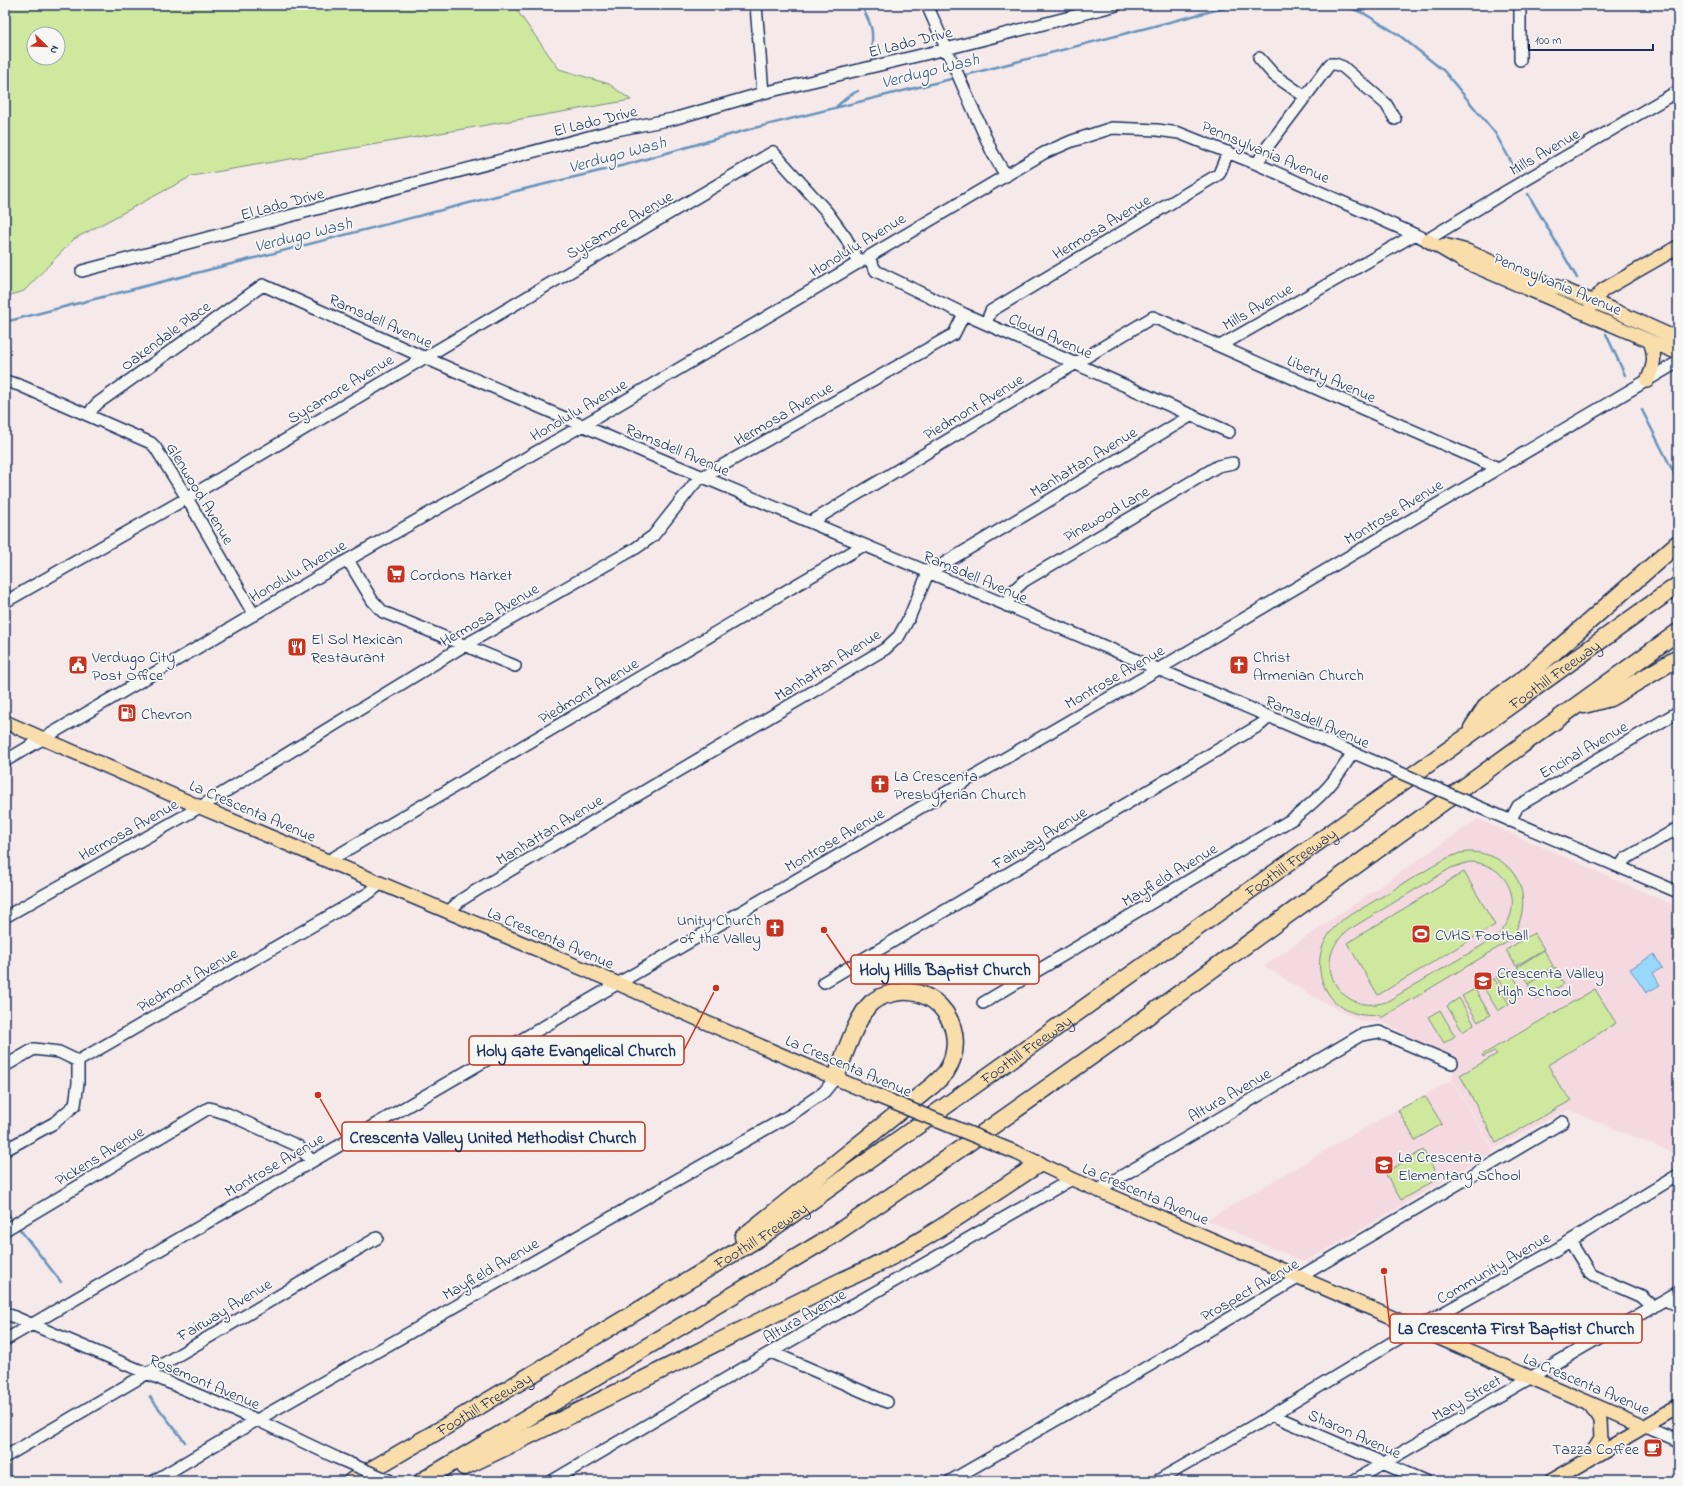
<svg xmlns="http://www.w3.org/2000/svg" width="1683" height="1486" font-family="'Indie Flower',sans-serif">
<rect width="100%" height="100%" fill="#f5e9ea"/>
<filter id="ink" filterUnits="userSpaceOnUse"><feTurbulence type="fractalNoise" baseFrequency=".025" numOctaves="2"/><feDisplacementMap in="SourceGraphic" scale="8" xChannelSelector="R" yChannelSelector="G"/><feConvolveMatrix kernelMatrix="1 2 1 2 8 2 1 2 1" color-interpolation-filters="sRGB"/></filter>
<g filter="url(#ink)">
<!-- built -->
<path fill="#f4dae0" d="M 1478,819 L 1678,907 L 1678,1155 L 1569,1110 L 1560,1113 L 1494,1149 L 1452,1080 L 1456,1056 L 1427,1045 L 1380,1021 L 1362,1022 L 1312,996 L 1264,966 Z
M 1451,1080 L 1494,1151 L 1328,1249 L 1304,1262 L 1207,1220 L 1348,1137 Z"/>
<!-- green -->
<path fill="#cee89e" stroke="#748c7e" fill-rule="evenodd" d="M 5,5 L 513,5 L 559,69 L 609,84 L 631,100 L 192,176 L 74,239 L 24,291 L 5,297 L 5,51 L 9,42 L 5,42 ZM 34,34 L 58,34 L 58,58 L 34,58 Z
M 1468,852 C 1512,852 1535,891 1516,930 L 1519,935 L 1381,1018 L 1379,1015 C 1321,1022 1298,952 1344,919 L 1445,859 L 1460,853 ZM 1469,862 C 1513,863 1528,913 1493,939 L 1386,1002 C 1338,1017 1308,958 1350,929 L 1451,868 Z
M 1464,872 L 1495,925 L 1378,995 L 1347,943 Z
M 1534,933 L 1544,949 L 1516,966 L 1506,950 Z
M 1544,950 L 1553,966 L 1528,983 L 1517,967 Z
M 1555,967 L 1564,984 L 1536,1000 L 1528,984 Z
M 1509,969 L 1524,994 L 1512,1002 L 1496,976 Z
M 1494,978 L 1509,1004 L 1498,1011 L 1482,985 Z
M 1475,989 L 1490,1015 L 1478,1022 L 1462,996 Z
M 1595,989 L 1616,1023 L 1548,1065 L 1561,1088 L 1572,1100 L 1496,1143 L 1460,1075 L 1497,1054 L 1494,1051 L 1483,1057 L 1482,1055 Z
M 1459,998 L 1474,1024 L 1463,1032 L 1447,1006 Z
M 1440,1010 L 1455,1036 L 1444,1043 L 1428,1017 Z
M 1425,1096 L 1442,1124 L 1415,1140 L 1398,1110 Z
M 1423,1150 L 1439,1178 L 1401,1200 L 1385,1173 Z"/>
<!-- water -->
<path fill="#99d8fb" stroke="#6794bc" d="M 1654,954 L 1662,968 L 1653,973 L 1660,985 L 1646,993 L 1630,969 Z"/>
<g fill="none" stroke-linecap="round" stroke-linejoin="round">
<!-- stream -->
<path stroke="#6794bc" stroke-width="2.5" d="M 861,5 C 872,27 874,28 871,53
M 1344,5 L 1365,14 L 1399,35 L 1444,71 L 1495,133 L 1517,172
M 962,76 L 1235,5
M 837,106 L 850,95 L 858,91
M 1528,194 L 1577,278
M 5,322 L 512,192 L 625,165 L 750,129 L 955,78
M 1606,334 L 1625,375
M 1642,410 L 1678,481
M 5,1210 L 10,1217
M 18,1227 L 61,1282
M 150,1397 L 185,1442"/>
<defs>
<path id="minor" d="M 756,5 L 763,93
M 927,5 L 992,152 L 1006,176
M 1259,58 L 1274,75 L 1304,96
M 1520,60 L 1520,5
M 1257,164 L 1265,150 L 1330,64 L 1335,64 L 1343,67 L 1386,104 L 1395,119
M 868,257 L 876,271 L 964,314 L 1229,432
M 82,271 L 611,131 L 673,119 L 763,93 L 946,49 L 1117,5
M 986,323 L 991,311 L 1219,174 L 1228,152
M 1220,346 L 1414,235
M 5,381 L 19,385 L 151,443 L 155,447 L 187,498 L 254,615
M 89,415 L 93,408 L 98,403 L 263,285 L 423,357 L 658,458 L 1158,669 L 1380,764
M 811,522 L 1153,317 L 1498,468
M 348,560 L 372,600 L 383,612 L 515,666
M 5,602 L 187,498 L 773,152 L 827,212 L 846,238 L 859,263
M 1007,606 L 1013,591 L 1024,581 L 1218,466 L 1233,463
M 5,761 L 311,581 L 599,416 L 1044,153 L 1072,141 L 1112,128 L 1157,130 L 1179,133 L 1257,164 L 1427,240 L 1505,192 L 1678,91
M 1488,811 L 1678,892
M 1510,821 L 1518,806 L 1678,712
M 328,861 L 864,545
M 1620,867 L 1625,859 L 1678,828
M 448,912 L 461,900 L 477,890 L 885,649 L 899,636 L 909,618 L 928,573 L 1192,415
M 5,917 L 200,807 L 465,645 L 636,548 L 653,536 L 694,484 L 702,477 L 954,334 L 964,314
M 824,982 L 1260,725 L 1269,717
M 983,1003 L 1294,818 C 1322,796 1335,782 1353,752
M 5,1066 L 34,1049 L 59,1052 L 78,1061 L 369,893 L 381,883
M 5,1150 L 54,1123 L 75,1105 L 78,1083 L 78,1061
M 1098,1190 L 1361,1035 L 1379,1032 L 1452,1063
M 5,1230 L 209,1108 L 228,1114 L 298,1146 L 312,1161
M 1570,1241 L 1589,1272 L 1594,1276 L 1642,1297 L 1653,1307
M 1665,1300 L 1678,1306
M 5,1313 L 257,1420 L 337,1458
M 5,1340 L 1174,660 L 1678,362
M 771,1352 L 887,1402
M 1272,1415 L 1425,1481
M 1645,1427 L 1678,1441
M 5,1457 L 377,1238
M 154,1481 L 257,1420 L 792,1114 L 824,1092 L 836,1077
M 552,1481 L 771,1352 L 1072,1179
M 950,1481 L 1089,1401 L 1563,1122
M 1157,1481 L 1272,1415 L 1416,1328 L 1552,1252 L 1678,1175
M 1353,1481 L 1678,1292"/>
<path id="major" d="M 1427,240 L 1463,261 L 1678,353
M 1444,245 L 1467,251 L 1516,273 L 1560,288 L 1611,309 L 1678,339
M 1590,309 L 1593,302 L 1603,290 L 1678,247
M 1647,381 C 1654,367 1656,356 1650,341
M 5,722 L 200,807 L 619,984 L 707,1023 L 870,1093
M 1017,1153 L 1072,1179 L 1645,1427
M 1588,1459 L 1601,1439 L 1600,1420 L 1590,1404
M 1551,1481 L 1678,1407"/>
<g id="highway">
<path d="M 1584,705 L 1610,698 L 1678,658"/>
<path d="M 1472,728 L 1487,705 L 1526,677 L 1678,543"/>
<path d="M 743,1237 L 933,1085 C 937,1081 942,1077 946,1072 C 972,1032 937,980 890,994 C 884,995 876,999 871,1003 C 857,1016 843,1058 836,1077"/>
<path d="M 464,1467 C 591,1407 716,1342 843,1280 C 910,1252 977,1204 1039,1164"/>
<path id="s1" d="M 352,1481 L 438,1431 L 762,1236 L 1465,738 L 1678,585"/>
<path d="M 422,1481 L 832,1236 L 960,1149 L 1126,1032 L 1678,632"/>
</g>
</defs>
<!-- minor casing -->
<use href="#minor" stroke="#1b2f5e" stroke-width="14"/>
<!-- major casing -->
<use href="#major" stroke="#1b2f5e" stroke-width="16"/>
<!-- highway casing -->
<use href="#highway" stroke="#1b2f5e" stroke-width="19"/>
<!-- minor -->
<use href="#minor" stroke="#f6f6f2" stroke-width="11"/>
<!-- major -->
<use href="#major" stroke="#f9deab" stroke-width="13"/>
<!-- highway -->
<use href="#highway" stroke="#f9deab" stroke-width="16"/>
<defs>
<path id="minor-bridge" d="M 1380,764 L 1488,811
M 337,1458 L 391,1481"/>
<path id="major-bridge" d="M 870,1093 L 1017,1153"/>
</defs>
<!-- minor-bridge casing -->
<use href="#minor-bridge" stroke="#1b2f5e" stroke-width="14" stroke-linecap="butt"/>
<!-- major-bridge casing -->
<use href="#major-bridge" stroke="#1b2f5e" stroke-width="16" stroke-linecap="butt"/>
<!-- minor-bridge -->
<use href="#minor-bridge" stroke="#f6f6f2" stroke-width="11"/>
<!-- major-bridge -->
<use href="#major-bridge" stroke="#f9deab" stroke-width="13"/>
</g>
</g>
<!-- icons -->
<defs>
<symbol id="supermarket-square" viewBox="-11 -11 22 22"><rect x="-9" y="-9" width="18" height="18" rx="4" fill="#c8321e" stroke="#f6f6f2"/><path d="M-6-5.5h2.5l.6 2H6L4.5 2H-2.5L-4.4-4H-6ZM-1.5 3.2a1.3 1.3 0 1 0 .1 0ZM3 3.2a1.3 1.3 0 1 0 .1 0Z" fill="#fff"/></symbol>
<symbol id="restaurant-square" viewBox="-11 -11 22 22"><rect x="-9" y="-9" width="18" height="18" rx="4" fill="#c8321e" stroke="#f6f6f2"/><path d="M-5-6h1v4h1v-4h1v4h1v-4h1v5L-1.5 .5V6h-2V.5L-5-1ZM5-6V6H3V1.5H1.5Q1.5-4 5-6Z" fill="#fff"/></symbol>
<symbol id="civic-square" viewBox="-11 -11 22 22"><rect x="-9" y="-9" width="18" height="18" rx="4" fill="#c8321e" stroke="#f6f6f2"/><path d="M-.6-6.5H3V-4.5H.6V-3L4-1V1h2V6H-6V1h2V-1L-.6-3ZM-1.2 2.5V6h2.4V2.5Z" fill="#fff"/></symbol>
<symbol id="church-square" viewBox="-11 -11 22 22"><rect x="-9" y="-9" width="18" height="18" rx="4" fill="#c8321e" stroke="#f6f6f2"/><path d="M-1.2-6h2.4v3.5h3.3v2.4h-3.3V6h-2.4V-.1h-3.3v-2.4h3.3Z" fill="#fff"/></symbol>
<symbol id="fuel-square" viewBox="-11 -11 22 22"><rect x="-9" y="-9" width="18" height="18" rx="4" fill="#c8321e" stroke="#f6f6f2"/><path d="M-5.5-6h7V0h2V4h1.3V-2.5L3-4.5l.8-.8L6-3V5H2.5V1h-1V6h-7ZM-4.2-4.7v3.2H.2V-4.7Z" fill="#fff"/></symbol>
<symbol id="stadium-square" viewBox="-11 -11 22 22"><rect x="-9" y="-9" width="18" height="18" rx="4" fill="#c8321e" stroke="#f6f6f2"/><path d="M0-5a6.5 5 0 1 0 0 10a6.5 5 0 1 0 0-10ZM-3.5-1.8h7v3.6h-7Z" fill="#fff"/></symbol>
<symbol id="school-square" viewBox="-11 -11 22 22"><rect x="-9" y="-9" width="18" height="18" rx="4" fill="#c8321e" stroke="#f6f6f2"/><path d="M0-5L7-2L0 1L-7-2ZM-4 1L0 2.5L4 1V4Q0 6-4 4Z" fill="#fff"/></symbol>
<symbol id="cafe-square" viewBox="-11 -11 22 22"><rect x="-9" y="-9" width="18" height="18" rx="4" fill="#c8321e" stroke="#f6f6f2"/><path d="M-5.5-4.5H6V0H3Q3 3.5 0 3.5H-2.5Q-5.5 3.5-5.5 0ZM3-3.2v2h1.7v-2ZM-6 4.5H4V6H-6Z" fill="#fff"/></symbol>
</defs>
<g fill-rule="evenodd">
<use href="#supermarket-square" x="385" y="563" width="22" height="22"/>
<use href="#restaurant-square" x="286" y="636" width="22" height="22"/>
<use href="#civic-square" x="67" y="654" width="22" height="22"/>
<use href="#church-square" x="1228" y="654" width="22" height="22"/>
<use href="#fuel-square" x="116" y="702" width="22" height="22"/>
<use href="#church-square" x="869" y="773" width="22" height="22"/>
<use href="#church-square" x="764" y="917" width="22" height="22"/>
<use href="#stadium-square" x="1410" y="923" width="22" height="22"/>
<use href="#school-square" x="1472" y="970" width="22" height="22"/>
<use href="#school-square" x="1373" y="1154" width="22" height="22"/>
<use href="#cafe-square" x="1642" y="1437" width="22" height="22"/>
</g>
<g text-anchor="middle" stroke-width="3.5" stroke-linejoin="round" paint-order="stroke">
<!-- street labels -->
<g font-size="16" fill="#1b2f5e" stroke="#f6f6f2">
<text transform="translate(910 41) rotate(-14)" y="6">El Lado Drive</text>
<text transform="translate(595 120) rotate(-14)" y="6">El Lado Drive</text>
<text transform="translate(1266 151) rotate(23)" y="6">Pennsylvania Avenue</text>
<text transform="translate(1544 151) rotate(-30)" y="6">Mills Avenue</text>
<text transform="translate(282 203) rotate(-15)" y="6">El Lado Drive</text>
<text transform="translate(619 224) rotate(-30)" y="6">Sycamore Avenue</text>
<text transform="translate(1101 226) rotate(-31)" y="6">Hermosa Avenue</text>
<text transform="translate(857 244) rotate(-31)" y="6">Honolulu Avenue</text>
<text transform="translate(1558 283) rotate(23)" y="6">Pennsylvania Avenue</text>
<text transform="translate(1257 306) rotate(-30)" y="6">Mills Avenue</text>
<text transform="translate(381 320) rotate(24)" y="6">Ramsdell Avenue</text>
<text transform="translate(165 335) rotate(-36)" y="6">Oakendale Place</text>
<text transform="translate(1051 335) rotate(24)" y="6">Cloud Avenue</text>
<text transform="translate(1332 378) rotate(24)" y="6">Liberty Avenue</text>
<text transform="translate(340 388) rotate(-31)" y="6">Sycamore Avenue</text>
<text transform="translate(973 406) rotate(-31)" y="6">Piedmont Avenue</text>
<text transform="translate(578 409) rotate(-30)" y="6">Honolulu Avenue</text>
<text transform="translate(783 413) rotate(-30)" y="6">Hermosa Avenue</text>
<text transform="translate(678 449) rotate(23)" y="6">Ramsdell Avenue</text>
<text transform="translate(1083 461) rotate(-31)" y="6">Manhattan Avenue</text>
<text transform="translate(201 493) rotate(59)" y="6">Glenwood Avenue</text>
<text transform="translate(1393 511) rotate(-31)" y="6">Montrose Avenue</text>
<text transform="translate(1106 513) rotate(-30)" y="6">Pinewood Lane</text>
<text transform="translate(297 570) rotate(-30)" y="6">Honolulu Avenue</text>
<text transform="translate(976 576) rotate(23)" y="6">Ramsdell Avenue</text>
<text transform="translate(489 614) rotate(-30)" y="6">Hermosa Avenue</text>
<text transform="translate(827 664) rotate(-32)" y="6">Manhattan Avenue</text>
<text dy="6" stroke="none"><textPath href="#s1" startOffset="1449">Foothill Freeway</textPath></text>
<text transform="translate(1114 676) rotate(-30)" y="6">Montrose Avenue</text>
<text transform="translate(588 690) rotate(-31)" y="6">Piedmont Avenue</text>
<text transform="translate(1318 721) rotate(23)" y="6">Ramsdell Avenue</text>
<text transform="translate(1583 749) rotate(-30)" y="6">Encinal Avenue</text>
<text transform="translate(253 810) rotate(23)" y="6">La Crescenta Avenue</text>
<text transform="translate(128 829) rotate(-29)" y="6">Hermosa Avenue</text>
<text transform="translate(549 829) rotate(-31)" y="6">Manhattan Avenue</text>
<text transform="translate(1039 837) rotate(-31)" y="6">Fairway Avenue</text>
<text transform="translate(834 839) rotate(-30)" y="6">Montrose Avenue</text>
<text dy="6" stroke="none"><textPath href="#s1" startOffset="1125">Foothill Freeway</textPath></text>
<text transform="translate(1169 874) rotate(-31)" y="6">Mayfield Avenue</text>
<text transform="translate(551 937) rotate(23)" y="6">La Crescenta Avenue</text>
<text transform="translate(187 979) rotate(-30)" y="6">Piedmont Avenue</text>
<text dy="6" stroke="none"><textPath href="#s1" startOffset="801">Foothill Freeway</textPath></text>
<text transform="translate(849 1065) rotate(23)" y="6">La Crescenta Avenue</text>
<text transform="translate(1229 1094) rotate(-30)" y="6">Altura Avenue</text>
<text transform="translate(99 1155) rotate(-31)" y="6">Pickens Avenue</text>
<text transform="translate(274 1164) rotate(-30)" y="6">Montrose Avenue</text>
<text transform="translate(1146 1193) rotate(23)" y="6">La Crescenta Avenue</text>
<text dy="6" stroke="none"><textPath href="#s1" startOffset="477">Foothill Freeway</textPath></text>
<text transform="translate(1493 1267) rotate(-30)" y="6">Community Avenue</text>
<text transform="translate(490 1268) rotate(-30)" y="6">Mayfield Avenue</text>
<text transform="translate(1249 1289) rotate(-30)" y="6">Prospect Avenue</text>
<text transform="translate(224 1309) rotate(-31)" y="6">Fairway Avenue</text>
<text transform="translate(804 1315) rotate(-30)" y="6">Altura Avenue</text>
<text transform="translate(205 1381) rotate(23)" y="6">Rosemont Avenue</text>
<text transform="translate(1587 1383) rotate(23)" y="6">La Crescenta Avenue</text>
<text transform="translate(1466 1397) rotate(-30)" y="6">Mary Street</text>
<text dy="6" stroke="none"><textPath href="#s1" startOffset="153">Foothill Freeway</textPath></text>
<text transform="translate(1355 1433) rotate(24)" y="6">Sharon Avenue</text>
</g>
<!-- poi labels -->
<g font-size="16" fill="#1b2f5e" stroke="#f6f6f2" text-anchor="start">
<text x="410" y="580">Cordons Market</text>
<text x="311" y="644">El Sol Mexican<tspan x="311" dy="18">Restaurant</tspan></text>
<text x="92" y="662">Verdugo City<tspan x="92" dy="18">Post Office</tspan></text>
<text x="1253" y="662">Christ<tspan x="1253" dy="18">Armenian Church</tspan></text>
<text x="141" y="719">Chevron</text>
<text x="894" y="781">La Crescenta<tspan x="894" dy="18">Presbyterian Church</tspan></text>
<text x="761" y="925" text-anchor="end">Unity Church<tspan x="761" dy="18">of the Valley</tspan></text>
<text x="1435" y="940">CVHS Football</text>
<text x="1497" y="978">Crescenta Valley<tspan x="1497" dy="18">High School</tspan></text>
<text x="1398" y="1162">La Crescenta<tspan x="1398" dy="18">Elementary School</tspan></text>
<text x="1639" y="1454" text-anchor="end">Tazza Coffee</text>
</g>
<!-- water labels -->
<g font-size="17" font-style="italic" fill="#3a5985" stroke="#f6f6f2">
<text transform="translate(930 70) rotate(-14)" y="6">Verdugo Wash</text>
<text transform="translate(617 154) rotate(-15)" y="6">Verdugo Wash</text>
<text transform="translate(303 234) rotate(-14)" y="6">Verdugo Wash</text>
</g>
</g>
<!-- callouts -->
<path fill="none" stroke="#c8321e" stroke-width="1.5" d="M824 930L851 970M716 988L684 1050M318 1095L342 1137M1384 1271L1390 1328"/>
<g fill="#c8321e" stroke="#f6f6f2" stroke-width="1.5">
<circle cx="824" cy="930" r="4"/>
<circle cx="716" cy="988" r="4"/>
<circle cx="318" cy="1095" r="4"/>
<circle cx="1384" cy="1271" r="4"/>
</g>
<g fill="#f6f6f2" stroke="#c8321e" stroke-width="1.5">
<rect x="851" y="955" width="188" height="29" rx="4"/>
<rect x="469" y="1036" width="215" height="29" rx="4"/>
<rect x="342" y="1122" width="303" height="29" rx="4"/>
<rect x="1390" y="1314" width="252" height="29" rx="4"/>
</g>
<g font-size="17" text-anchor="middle" font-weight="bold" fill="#1b2f5e">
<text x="945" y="975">Holy Hills Baptist Church</text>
<text x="576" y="1056">Holy Gate Evangelical Church</text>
<text x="493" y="1143">Crescenta Valley United Methodist Church</text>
<text x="1516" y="1334">La Crescenta First Baptist Church</text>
</g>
<!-- margin -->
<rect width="1683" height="1486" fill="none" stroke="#f6f6f2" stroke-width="20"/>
<rect x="10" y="10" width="1663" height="1466" fill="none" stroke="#1b2f5e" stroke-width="1.5" filter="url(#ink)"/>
<!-- north arrow -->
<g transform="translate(46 46) rotate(113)"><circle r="19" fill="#f6f6f2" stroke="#9ea6b7"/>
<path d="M0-3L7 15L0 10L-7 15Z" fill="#c8321e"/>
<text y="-6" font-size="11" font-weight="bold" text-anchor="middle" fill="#1b2f5e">N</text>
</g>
<!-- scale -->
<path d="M1529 44v6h124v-6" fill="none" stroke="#1b2f5e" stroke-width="2"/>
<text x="1535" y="44" font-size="12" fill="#1b2f5e" stroke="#f6f6f2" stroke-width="3" paint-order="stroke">100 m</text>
</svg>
